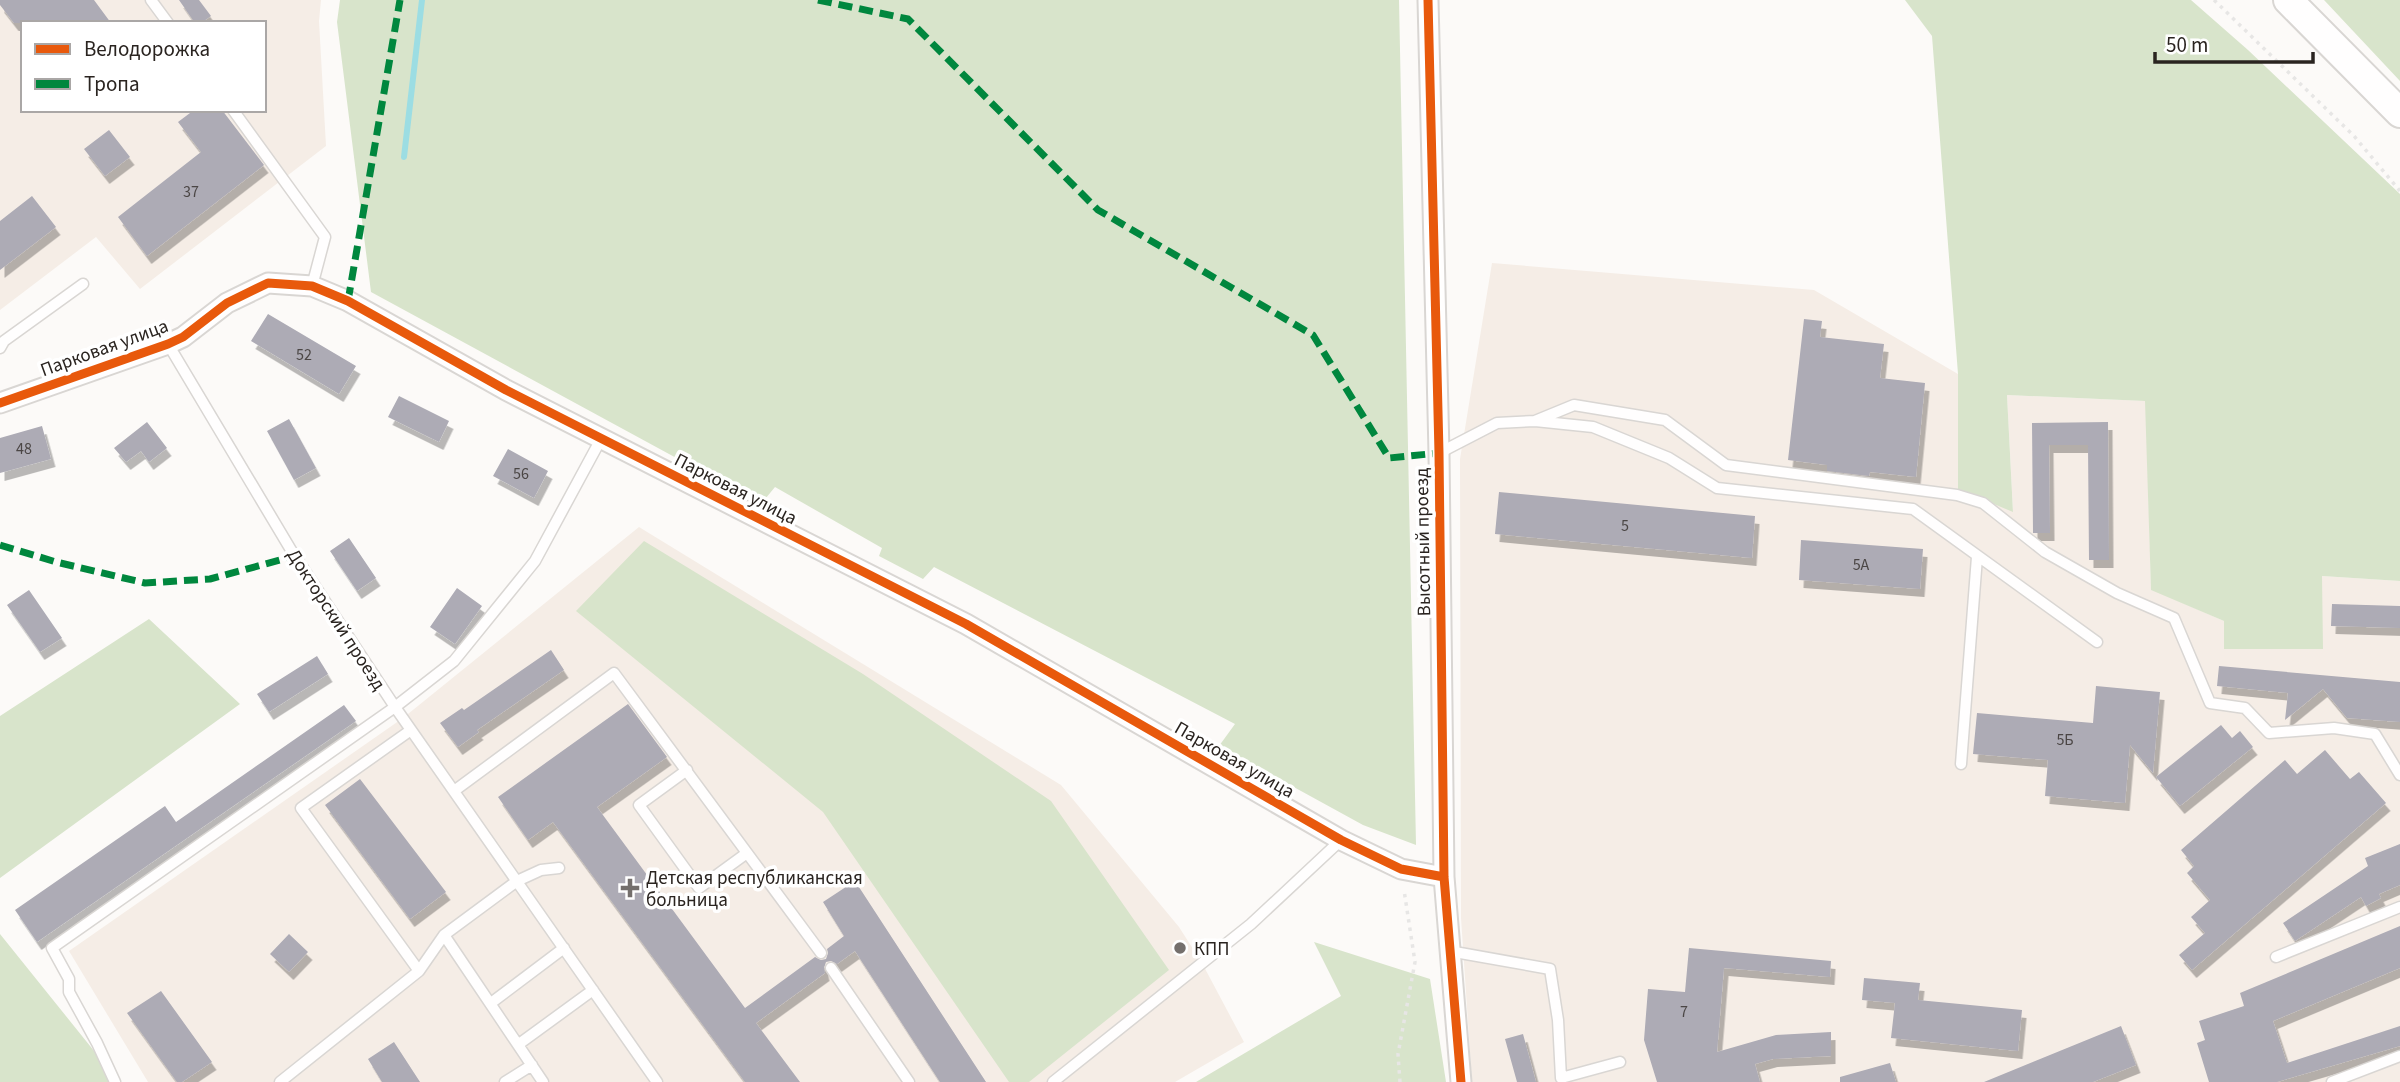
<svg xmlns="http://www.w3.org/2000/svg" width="2400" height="1082" font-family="'Source Sans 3',sans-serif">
<defs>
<filter id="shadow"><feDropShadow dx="4.5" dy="8" stdDeviation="0" flood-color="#0004"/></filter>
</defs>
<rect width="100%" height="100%" fill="#fcfaf8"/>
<!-- built -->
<path fill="#f5ede6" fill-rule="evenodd" d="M 0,0 L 321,0 L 319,21 L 326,146 L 140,289 L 96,237 L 0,310 ZM 23,23 L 264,23 L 264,110 L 23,110 Z
M 1492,263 L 1814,290 L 1958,374 L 1958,489 L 2013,511 L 2007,395 L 2146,401 L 2151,589 L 2224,621 L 2224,648 L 2322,576 L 2400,581 L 2400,1082 L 1472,1082 L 1461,918 L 1460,459 Z
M 639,527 L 1061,785 L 1179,927 L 1202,963 L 1244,1042 L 1175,1082 L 148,1082 L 69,951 L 403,718 Z"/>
<!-- green -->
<path fill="#d8e4cb" d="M 340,0 L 1399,0 L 1416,845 L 1363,825 L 1219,746 L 1235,724 L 934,567 L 923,579 L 879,556 L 882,548 L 775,487 L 761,504 L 371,292 L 337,22 Z
M 1905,0 L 2191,0 L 2248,50 L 2400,194 L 2400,581 L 2322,576 L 2323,649 L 2224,649 L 2224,621 L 2151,590 L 2145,401 L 2007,395 L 2013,512 L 1958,489 L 1958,374 L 1932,36 Z
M 2324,0 L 2400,0 L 2400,81 Z
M 644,541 L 863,674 L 1051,801 L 1169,970 L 1029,1082 L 1009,1082 L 823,812 L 576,611 Z
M 149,619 L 240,704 L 0,878 L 0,716 Z
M 0,934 L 119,1082 L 0,1082 Z
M 1314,942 L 1430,979 L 1446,1082 L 1196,1082 L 1341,996 Z"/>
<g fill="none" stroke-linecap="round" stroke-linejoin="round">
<!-- stream -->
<path stroke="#9cdde3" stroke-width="6" d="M 404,157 L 422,0"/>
</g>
<!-- building -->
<path fill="#adabb5" filter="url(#shadow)" d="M 0,0 L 94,0 L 111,23 L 14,23 L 0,5 Z
M 179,0 L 199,0 L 211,16 L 201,23 L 195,23 Z
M 194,110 L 222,110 L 264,165 L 147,256 L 118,217 L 201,152 L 178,122 Z
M 109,130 L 130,157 L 105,176 L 84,149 Z
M 32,196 L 56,227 L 0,270 L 0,221 Z
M 268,314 L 356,366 L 339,394 L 251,341 Z
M 1804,319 L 1822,321 L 1820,337 L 1884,344 L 1880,378 L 1925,383 L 1916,477 L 1870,472 L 1869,476 L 1827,471 L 1827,465 L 1788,460 Z
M 399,396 L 449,421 L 439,442 L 388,417 Z
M 289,419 L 316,468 L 294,480 L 267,431 Z
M 147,422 L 167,448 L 149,462 L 141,451 L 126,462 L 114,448 Z
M 2108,422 L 2109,560 L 2089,560 L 2088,445 L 2049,445 L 2050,533 L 2033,533 L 2032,423 Z
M 42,426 L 51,459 L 0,473 L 0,438 Z
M 508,449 L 548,471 L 534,498 L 493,476 Z
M 1499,492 L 1755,516 L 1752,558 L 1495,534 Z
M 349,538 L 376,578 L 357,591 L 330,551 Z
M 1801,540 L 1923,549 L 1920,589 L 1799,580 Z
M 457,588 L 482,606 L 455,644 L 430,627 Z
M 29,590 L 62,638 L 40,652 L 7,605 Z
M 2332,604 L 2400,606 L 2400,628 L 2331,626 Z
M 551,650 L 564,670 L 477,730 L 479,732 L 458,747 L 440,723 L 462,708 L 464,710 Z
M 317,656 L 328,674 L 269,712 L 257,694 Z
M 2219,666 L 2400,682 L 2400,722 L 2347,718 L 2323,689 L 2285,720 L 2288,693 L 2217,686 Z
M 2096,686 L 2160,692 L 2153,773 L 2130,745 L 2125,803 L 2045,796 L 2048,760 L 1973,754 L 1977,713 L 2093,723 Z
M 628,704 L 667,757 L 597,807 L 745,1008 L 815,957 L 821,960 L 826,959 L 828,953 L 827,949 L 844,936 L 823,902 L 855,881 L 986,1082 L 940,1082 L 855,951 L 837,964 L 831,961 L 826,962 L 824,968 L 825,973 L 756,1023 L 800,1082 L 745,1082 L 553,822 L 528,840 L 498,797 Z
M 344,705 L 356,721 L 37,942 L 15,910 L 165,806 L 176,822 Z
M 2221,725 L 2232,738 L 2240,731 L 2253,747 L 2180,806 L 2156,777 Z
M 2325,750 L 2350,779 L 2359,772 L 2386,803 L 2192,970 L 2179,955 L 2205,933 L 2191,917 L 2210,900 L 2187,873 L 2194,866 L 2181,850 L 2285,760 L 2297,774 Z
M 360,779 L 446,892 L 410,919 L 325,805 Z
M 2400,844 L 2400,885 L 2379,894 L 2381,898 L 2366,906 L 2361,897 L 2295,941 L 2283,923 L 2368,866 L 2365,858 Z
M 2400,926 L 2400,968 L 2273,1021 L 2287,1063 L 2400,1026 L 2400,1046 L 2277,1082 L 2209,1082 L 2197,1043 L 2205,1040 L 2199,1021 L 2244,1006 L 2240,993 Z
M 289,934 L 308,952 L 289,972 L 270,954 Z
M 1689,948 L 1831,961 L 1830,977 L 1724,968 L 1717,1052 L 1776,1035 L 1831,1032 L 1831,1056 L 1773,1059 L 1755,1064 L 1760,1082 L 1657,1082 L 1644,1040 L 1648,989 L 1685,992 Z
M 1864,978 L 1920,983 L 1918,1000 L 2022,1010 L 2018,1051 L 1891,1038 L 1895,1003 L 1862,1000 Z
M 161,991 L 212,1062 L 182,1082 L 177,1082 L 127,1013 Z
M 2121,1026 L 2136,1065 L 2093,1082 L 1984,1082 Z
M 1523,1034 L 1536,1082 L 1517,1082 L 1505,1039 Z
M 394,1042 L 420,1082 L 382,1082 L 368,1059 Z
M 1890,1063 L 1896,1082 L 1840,1082 L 1840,1077 Z"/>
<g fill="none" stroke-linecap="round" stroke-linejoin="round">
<defs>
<path id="lane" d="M 151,0 L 168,23
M 233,110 L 325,237 L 312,286
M 168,344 L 291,550 L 395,707 L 454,661 L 535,561 L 601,439
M 0,348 L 4,341 L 83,284
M 1535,421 L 1574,405 L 1665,420 L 1726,465 L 1957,495 L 1983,503 L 2045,552 L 2117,593 L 2174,618 L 2210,703 L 2245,708 L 2269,733 L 2334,728 L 2375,734 L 2400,775
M 1439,453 L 1497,423 L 1535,421 L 1593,427 L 1669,458 L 1717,488 L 1913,509 L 2097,642
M 411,730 L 301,808 L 419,971
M 1961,764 L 1977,557
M 687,770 L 639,805 L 699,888 L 747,853
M 454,791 L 614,673 L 821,953
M 444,935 L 543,1082
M 1449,951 L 1550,969 L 1558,1020 L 1561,1078 L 1620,1062
M 2276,957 L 2400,907
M 831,968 L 909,1082
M 491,1003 L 564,948
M 519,1044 L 593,990
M 115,1082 L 97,1043 L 69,992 L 69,979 L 52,948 L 395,707 L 657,1082
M 280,1082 L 419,971 L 444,935 L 517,881 L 541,870 L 559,868
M 505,1082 L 532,1065
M 1053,1082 L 1251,924 L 1341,840
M 2332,1082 L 2400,1056"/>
<path id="street" d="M 1428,0 L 1439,453 L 1444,877 L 1461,1082
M 0,403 L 168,344 L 183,337 L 227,303 L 268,283 L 312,286 L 348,301 L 506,390 L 966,624 L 1341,840 L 1401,869 L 1444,877"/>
<path id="secondary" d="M 2288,0 L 2400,113"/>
</defs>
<!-- lane casing -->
<use href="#lane" stroke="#d9d6d3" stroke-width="13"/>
<!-- street casing -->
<use href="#street" stroke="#d9d6d3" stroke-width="23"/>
<!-- secondary casing -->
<use href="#secondary" stroke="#d9d6d3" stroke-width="32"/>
<!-- path -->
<path stroke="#e7e6e5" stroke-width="3.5" stroke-dasharray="3.5 5" stroke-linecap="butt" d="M 2214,0 L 2354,136 L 2400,191
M 1400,1082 L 1398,1054 L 1415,962 L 1404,890"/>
<!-- lane -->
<use href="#lane" stroke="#fffefe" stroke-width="10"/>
<!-- street -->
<use href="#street" stroke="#fffefe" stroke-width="19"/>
<!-- secondary -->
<use href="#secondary" stroke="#fffefe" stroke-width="28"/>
<!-- quiet -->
<path stroke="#00873e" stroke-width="7" stroke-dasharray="14 7" stroke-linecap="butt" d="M 818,0 L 908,19 L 1098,210 L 1313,335 L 1389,458 L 1439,453
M 348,301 L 400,0
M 0,545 L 56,562 L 145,583 L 210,579 L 295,556"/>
<defs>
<path id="cycleway" d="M 1428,0 L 1439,453 L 1444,877 L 1461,1082
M 0,403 L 168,344 L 183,337 L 227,303 L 268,283 L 312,286 L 348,301 L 506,390 L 966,624 L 1341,840 L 1401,869 L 1444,877"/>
</defs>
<!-- cycleway casing -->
<use href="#cycleway" stroke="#fff" stroke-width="13"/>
<!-- cycleway -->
<use href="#cycleway" stroke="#e8590c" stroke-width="9"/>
</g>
<!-- markers -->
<g fill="#746f6c" stroke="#fff" stroke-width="2.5">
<path d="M626.5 877.5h7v7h7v7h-7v7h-7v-7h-7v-7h7z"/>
<circle cx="1180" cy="948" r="7"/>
</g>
<g text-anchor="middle" stroke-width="7" stroke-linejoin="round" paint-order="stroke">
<!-- number labels -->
<g font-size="16" fill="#4b4645">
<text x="191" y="197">37</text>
<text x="304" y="360">52</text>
<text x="24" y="454">48</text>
<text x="521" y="479">56</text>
<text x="1625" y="531">5</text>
<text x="1861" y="570">5А</text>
<text x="2065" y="745">5Б</text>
<text x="1684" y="1017">7</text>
</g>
<!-- street labels -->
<g font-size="19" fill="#2a2420" stroke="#fff">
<text transform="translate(104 347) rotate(-20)" y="7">Парковая улица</text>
<text transform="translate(736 488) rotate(27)" y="7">Парковая улица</text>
<text transform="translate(1422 542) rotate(-91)" y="7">Высотный проезд</text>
<text transform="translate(337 619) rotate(57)" y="7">Докторский проезд</text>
<text transform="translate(1235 759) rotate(30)" y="7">Парковая улица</text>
</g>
<!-- poi labels -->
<g font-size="19" fill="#2a2420" stroke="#fff" text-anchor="start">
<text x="646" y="884">Детская республиканская<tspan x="646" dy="22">больница</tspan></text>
<text x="1194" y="955">КПП</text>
</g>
</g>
<!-- legend -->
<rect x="21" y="21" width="245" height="91" fill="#ffffff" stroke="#aaa7a6" stroke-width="2"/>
<rect x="35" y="44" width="35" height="10" fill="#e8590c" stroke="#aaa7a6" stroke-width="2"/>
<text x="84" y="56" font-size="21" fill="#2a2420">Велодорожка</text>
<rect x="35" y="79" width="35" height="10" fill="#00873e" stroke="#aaa7a6" stroke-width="2"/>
<text x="84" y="91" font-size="21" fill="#2a2420">Тропа</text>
<!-- scale -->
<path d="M2155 52v10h158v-10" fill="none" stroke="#2a2420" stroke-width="3.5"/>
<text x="2166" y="52" font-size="21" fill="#2a2420" stroke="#ffffff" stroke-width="5" paint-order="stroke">50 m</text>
</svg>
